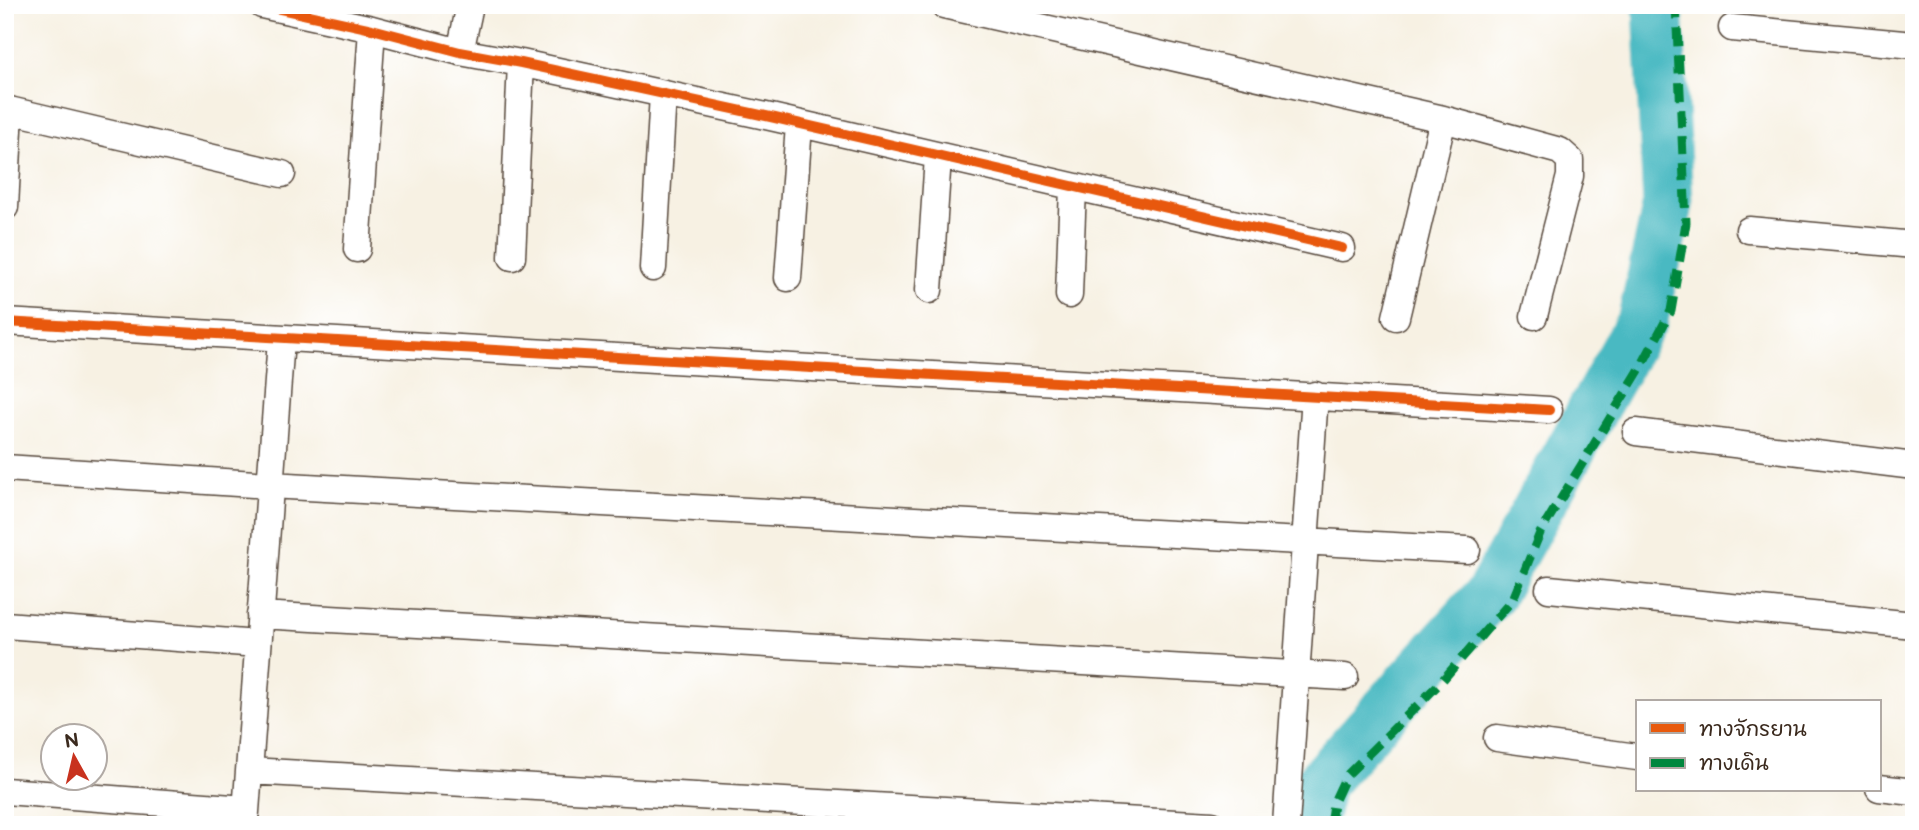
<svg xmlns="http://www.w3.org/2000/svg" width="1919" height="830" font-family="'Balsamiq Sans','Playpen Sans Thai',sans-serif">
<rect width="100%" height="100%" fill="#fff"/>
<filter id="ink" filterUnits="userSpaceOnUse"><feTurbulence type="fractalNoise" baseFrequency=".0143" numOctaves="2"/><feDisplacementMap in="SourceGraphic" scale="14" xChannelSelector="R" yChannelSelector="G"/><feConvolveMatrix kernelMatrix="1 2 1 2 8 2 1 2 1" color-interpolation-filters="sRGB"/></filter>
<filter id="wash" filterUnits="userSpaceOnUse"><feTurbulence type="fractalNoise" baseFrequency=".00686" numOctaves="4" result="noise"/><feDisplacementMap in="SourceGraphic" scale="28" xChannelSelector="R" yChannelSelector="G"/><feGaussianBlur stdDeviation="1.57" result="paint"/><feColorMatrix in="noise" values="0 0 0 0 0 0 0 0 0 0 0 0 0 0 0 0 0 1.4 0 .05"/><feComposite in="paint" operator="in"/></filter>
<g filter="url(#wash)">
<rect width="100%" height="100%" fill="#f7f1e3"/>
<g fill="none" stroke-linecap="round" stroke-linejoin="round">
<!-- river -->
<path stroke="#4ab9c2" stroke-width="51" d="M 1311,825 L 1320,783 L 1491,593 L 1643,319 L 1668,204 L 1658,5"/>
</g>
</g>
<g filter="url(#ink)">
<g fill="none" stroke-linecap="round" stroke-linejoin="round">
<defs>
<path id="minor" d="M 262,5 L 372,29 L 460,52 L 521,63 L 775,118 L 1342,248
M 944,5 L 1443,119 L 1560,151 L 1570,160 L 1570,176 L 1534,316
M 1732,28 L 1914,45
M 460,52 L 470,5
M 5,109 L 282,174
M 5,207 L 10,110
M 1749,230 L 1914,245
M 357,249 L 372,29
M 512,257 L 521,63
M 653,268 L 663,94
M 788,278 L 799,125
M 929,290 L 938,157
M 1069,295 L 1073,187
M 1396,317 L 1443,119
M 5,322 C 520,356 1035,376 1549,410
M 1636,432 L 1914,466
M 5,468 L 270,485 L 1467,550
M 1549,589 L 1914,625
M 260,615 L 1345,677
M 5,625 L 258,644
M 1497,738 L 1637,757
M 249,771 L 1212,825
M 1879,788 L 1914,792
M 5,791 L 246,809
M 245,825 L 281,340
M 1286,825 L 1315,395"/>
</defs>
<!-- minor casing -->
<use href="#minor" stroke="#57483c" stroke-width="29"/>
<!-- minor -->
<use href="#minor" stroke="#fff" stroke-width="26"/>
<!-- quiet -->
<path stroke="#00873e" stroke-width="9" stroke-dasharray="18 9" stroke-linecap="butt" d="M 1330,825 L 1333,804 L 1346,776 L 1440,683 L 1513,599 L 1540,533 L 1638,372 L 1671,311 L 1686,223 L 1676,5"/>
<defs>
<path id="cycleway" d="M 262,5 L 372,29 L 460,52 L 521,63 L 775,118 L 1342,248
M 5,322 C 520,356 1035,376 1549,410"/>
</defs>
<!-- cycleway casing -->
<use href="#cycleway" stroke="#fff" stroke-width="15"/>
<!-- cycleway -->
<use href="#cycleway" stroke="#e8590c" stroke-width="10"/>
</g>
</g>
<!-- margin -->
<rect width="1919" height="830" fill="none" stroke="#fff" stroke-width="28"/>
<!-- legend -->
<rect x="1636" y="700" width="245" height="91" fill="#ffffff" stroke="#b1aaa5" stroke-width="2"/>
<rect x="1650" y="723" width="35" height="10" fill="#e8590c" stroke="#b1aaa5" stroke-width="2"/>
<text x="1699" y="736" font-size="21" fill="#3b2a1e">ทางจักรยาน</text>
<rect x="1650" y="758" width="35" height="10" fill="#00873e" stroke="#b1aaa5" stroke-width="2"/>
<text x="1699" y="770" font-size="21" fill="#3b2a1e">ทางเดิน</text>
<!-- north arrow -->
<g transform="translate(74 757) rotate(352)"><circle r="33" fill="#ffffff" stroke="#b1aaa5" stroke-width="2"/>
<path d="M0-5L12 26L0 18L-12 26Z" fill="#c8321e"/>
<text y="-10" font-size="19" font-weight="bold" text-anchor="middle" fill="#3b2a1e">N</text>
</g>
</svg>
